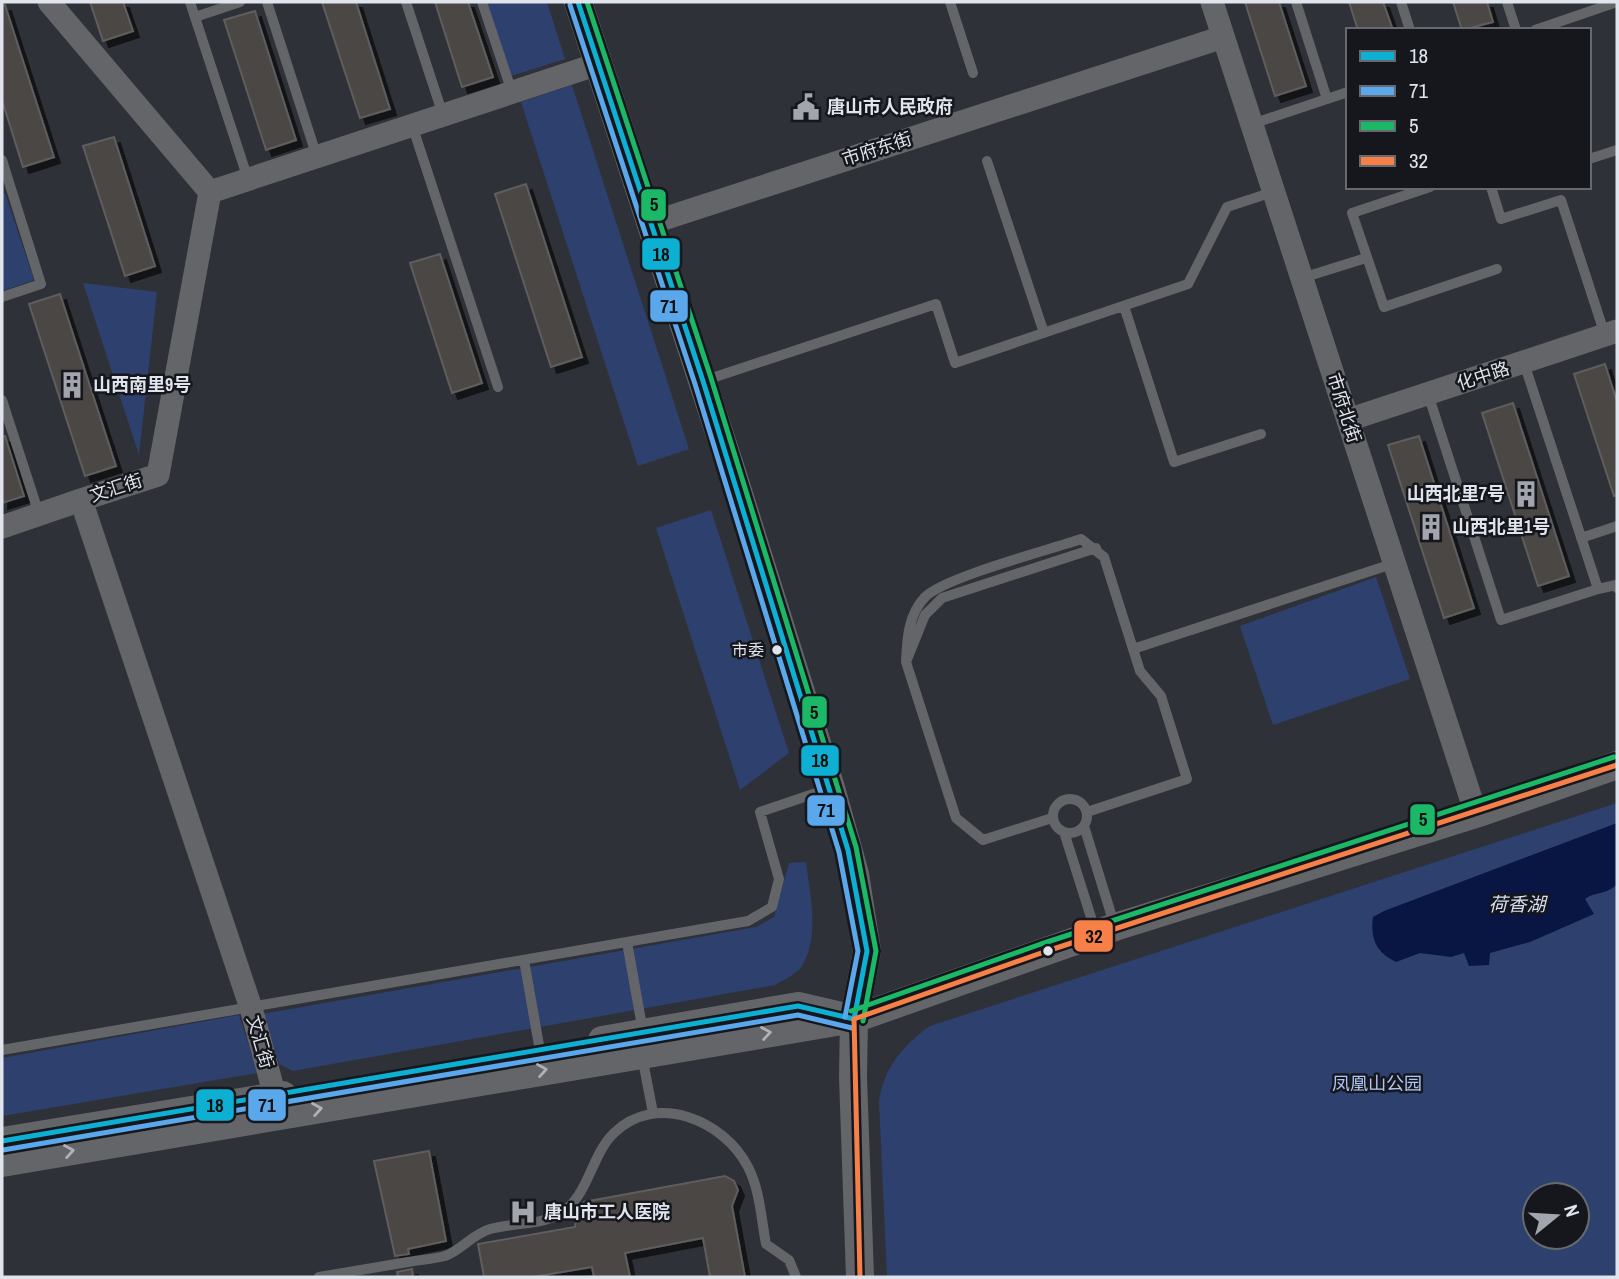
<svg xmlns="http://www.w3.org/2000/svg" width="1619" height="1279" font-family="'Archivo Narrow','Noto Sans SC',sans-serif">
<defs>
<filter id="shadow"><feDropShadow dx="6" dy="6" stdDeviation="0" flood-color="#0009"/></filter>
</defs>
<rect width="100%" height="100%" fill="#2e3138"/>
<!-- green -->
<path fill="#2e406d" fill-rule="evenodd" d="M 487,2 L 547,2 L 565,59 L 511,76 Z
M 572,85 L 689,449 L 638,466 L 521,102 Z
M 5,193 L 34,280 L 2,291 L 2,194 Z
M 83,283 L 157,292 L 139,455 Z
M 711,510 L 789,753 L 740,790 L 656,528 Z
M 1376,577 L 1410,679 L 1273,725 L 1240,626 Z
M 1617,803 L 1617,1277 L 887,1277 L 879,1102 C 883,1069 903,1045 930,1026 ZM 1535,1195 L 1577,1195 L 1577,1237 L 1535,1237 Z
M 806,862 C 810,895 820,935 802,966 C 797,974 783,980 775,985 L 293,1071 L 279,1064 L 262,1014 L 756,927 L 774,917 L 789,863 Z
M 239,1015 L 258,1073 L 2,1116 L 2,1058 Z"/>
<!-- water -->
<path fill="#091542" d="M 1617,823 L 1617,884 C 1607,895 1596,891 1585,899 L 1594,914 L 1530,942 L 1490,953 L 1489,965 L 1469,966 L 1464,953 L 1451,957 L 1420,953 L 1396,962 C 1376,953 1370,938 1373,917 L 1384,911 Z"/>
<!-- building -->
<path fill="#4c4744" stroke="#5e5d5d" stroke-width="2" filter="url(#shadow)" d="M 90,2 L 123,2 L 133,31 L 103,41 Z
M 322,2 L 356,2 L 390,109 L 360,118 Z
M 435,2 L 468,2 L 493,77 L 462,87 Z
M 1245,2 L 1279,2 L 1306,86 L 1275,96 Z
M 1349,2 L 1383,2 L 1393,30 L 1358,30 Z
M 1453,2 L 1487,2 L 1493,22 L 1462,30 Z
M 5,5 L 54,157 L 23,167 L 2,100 L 2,6 Z
M 255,11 L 296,140 L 266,150 L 224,20 Z
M 114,137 L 155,266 L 125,276 L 83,146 Z
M 526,184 L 582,357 L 551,367 L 495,194 Z
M 440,254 L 482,383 L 452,393 L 410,263 Z
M 60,294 L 116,466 L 85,476 L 29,304 Z
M 1605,364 L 1617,402 L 1617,495 L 1614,496 L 1574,374 Z
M 1513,403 L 1569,576 L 1538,586 L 1482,413 Z
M 5,436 L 24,496 L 2,503 L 2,437 Z
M 1419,436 L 1474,608 L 1444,618 L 1388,445 Z
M 429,1151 L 446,1241 L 408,1249 L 409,1254 L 395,1256 L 374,1161 Z
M 725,1176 L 734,1181 L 738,1190 L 732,1206 L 745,1277 L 710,1277 L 703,1238 L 625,1253 L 630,1277 L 594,1277 L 592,1267 L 532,1277 L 484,1277 L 478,1244 L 575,1227 L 577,1212 L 584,1202 Z
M 412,1269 L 413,1277 L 398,1277 L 397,1272 Z"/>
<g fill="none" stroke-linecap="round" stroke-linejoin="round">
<!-- service -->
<path stroke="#646568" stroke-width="10" d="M 190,2 L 248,179
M 267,2 L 317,157
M 406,2 L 443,115
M 482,2 L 512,92
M 950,2 L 973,73
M 1296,2 L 1327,99
M 1401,2 L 1410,30
M 1507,2 L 1516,30
M 195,17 L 240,2
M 1535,30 L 1617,2
M 1252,124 L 1348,92
M 412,125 L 498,387
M 1589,159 L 1617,150
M 2,160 L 41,284 L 2,297
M 987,161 L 1044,333
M 1430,187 L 1352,213 L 1384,307 L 1497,269
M 1491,187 L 1501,219 L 1561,200 L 1605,335
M 1302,278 L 1366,258
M 1124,306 L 1174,462 L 1261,434
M 703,381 L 936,304 L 955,363 L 1188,284 L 1227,207 L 1273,192
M 1428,394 L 1501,620 L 1598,589 L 1524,363
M 2,400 L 39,514
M 1581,538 L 1617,526
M 1598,589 L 1616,585 L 1617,588
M 1133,649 L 1395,563
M 906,662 L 956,818 L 983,840 L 1052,818
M1053 816a17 17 0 1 1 34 0a17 17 0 1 1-34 0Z
M 1087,812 L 1187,779 L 1161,696 L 1140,671 L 1104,557 L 1081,539 C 1049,550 945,577 925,597 C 908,615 907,639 906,662 L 925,615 L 942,598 L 1096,548
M 1084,826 L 1115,927
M 1064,832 L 1096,933
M 627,942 L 643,1032
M 524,960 L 540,1051
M 2,1050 L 748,921 L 772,907 L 779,879 L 760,812 L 831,788
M 642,1056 L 653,1113
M 319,1277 C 348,1272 378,1267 408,1262 C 420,1260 433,1259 445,1256 C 461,1250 473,1234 490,1229 C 512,1223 538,1225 558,1215 C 589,1198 590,1156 614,1133 C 656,1092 724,1120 748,1167 C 760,1190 761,1218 766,1244 L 789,1260 L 796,1277"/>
<!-- minor -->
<path stroke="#646568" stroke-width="23" d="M 49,2 L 210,192 L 158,475 L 81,500 L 251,1008 L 275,1096
M 1212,2 L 1476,814
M 210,192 L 598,64
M 651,223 L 1223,37
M 1348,420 L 1617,331
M 2,527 L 81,500"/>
<!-- tertiary -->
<path stroke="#646568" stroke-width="28" d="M 578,2 L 733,475 L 831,788 L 855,874 L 867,951 L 854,1019 L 853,1077 L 860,1277
M 602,1040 L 798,1006 L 841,1016
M 2,1141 L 283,1095
M 2,1163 L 854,1019 L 1115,927 L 1476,814 L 1617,765"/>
<defs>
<path id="bus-1" d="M 578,2 L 703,381 L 848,850 L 867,951 L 854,1019
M 2,1141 L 798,1006 L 854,1019"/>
<path id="bus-2" d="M 570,5 L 695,384 L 839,852 L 858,951 L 845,1017
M 3,1150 L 798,1015 L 852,1028"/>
<path id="bus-3" d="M 587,2 L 711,378 L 856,847 L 876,951 L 863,1021
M 851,1011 L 1041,944 L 1614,757"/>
<path id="bus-4" d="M 854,1019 L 1044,952 L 1617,765
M 854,1019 L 860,1277"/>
</defs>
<!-- bus-1 casing -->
<use href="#bus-1" stroke="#15171d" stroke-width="10"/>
<!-- bus-2 casing -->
<use href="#bus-2" stroke="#15171d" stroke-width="10"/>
<!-- bus-3 casing -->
<use href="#bus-3" stroke="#15171d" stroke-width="10"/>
<!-- bus-4 casing -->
<use href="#bus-4" stroke="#15171d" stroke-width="10"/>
<!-- bus-1 -->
<use href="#bus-1" stroke="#0dafd3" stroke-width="5"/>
<!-- bus-2 -->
<use href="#bus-2" stroke="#5aa8eb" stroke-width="5"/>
<!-- bus-3 -->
<use href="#bus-3" stroke="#1ab867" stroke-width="5"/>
<!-- bus-4 -->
<use href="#bus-4" stroke="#f78048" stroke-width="5"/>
</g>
<!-- one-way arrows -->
<defs><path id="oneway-chevron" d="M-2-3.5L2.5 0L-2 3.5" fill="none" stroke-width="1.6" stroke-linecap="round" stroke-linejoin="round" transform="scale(1.75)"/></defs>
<g stroke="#aeb1b7">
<use href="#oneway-chevron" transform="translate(766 1033) rotate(-9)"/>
<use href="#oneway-chevron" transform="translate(542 1070) rotate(-10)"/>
<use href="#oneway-chevron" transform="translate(317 1109) rotate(-10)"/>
<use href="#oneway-chevron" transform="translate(69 1151) rotate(-10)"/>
</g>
<!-- icons -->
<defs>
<symbol id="civic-bare" viewBox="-9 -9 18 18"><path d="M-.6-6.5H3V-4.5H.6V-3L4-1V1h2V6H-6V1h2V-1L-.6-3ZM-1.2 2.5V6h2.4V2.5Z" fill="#a2a5ad" stroke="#15171d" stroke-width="2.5" paint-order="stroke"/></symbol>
<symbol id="building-bare" viewBox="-9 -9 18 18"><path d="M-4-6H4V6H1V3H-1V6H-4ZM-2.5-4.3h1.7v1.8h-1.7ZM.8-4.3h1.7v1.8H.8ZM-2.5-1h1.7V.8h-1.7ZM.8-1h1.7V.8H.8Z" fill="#a2a5ad" stroke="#15171d" stroke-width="2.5" paint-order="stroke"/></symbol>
<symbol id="hospital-bare" viewBox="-9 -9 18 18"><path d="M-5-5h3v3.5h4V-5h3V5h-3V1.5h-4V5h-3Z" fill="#a2a5ad" stroke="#15171d" stroke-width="2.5" paint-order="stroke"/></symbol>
</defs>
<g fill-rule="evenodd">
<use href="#civic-bare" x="787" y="88" width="38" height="38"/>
<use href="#building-bare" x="53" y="366" width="38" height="38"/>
<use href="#building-bare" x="1507" y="475" width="38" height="38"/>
<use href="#building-bare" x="1412" y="508" width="38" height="38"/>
<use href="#hospital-bare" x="504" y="1193" width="38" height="38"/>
</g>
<!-- markers -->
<g fill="#e0e4ec" stroke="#15171d" stroke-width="2.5">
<circle cx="777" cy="650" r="6"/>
<circle cx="1048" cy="951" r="6"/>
</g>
<g text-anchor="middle" stroke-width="5" stroke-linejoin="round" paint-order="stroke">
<!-- bus labels -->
<g font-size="16" fill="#e0e4ec" stroke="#15171d" text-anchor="end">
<text x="764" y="656">市委</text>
</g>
<!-- poi labels -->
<g font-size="18" font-weight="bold" fill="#e0e4ec" stroke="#15171d" text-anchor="start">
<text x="827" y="113">唐山市人民政府</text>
<text x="93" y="391">山西南里9号</text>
<text x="1505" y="500" text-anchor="end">山西北里7号</text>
<text x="1452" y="533">山西北里1号</text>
<text x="544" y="1218">唐山市工人医院</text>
</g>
<!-- street labels -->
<g font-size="18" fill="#e0e4ec" stroke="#15171d">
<text transform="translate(877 149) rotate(-18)" y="6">市府东街</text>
<text transform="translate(1483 376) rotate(-18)" y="6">化中路</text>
<text transform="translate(1344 408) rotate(72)" y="6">市府北街</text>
<text transform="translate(116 488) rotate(-18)" y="6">文汇街</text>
<text transform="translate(260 1042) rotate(74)" y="6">文汇街</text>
</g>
<!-- park labels -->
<g font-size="18" fill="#aec5f6" stroke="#15171d">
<text x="1377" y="1090">凤凰山公园</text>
</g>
<!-- water labels -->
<g font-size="19" font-style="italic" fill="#d5ddee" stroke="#15171d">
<text x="1517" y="911">荷香湖</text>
</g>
</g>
<g stroke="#15171d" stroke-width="2.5">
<rect x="640" y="188" width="27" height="34" rx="7" fill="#1ab867"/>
<rect x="641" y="237" width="40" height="34" rx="7" fill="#0dafd3"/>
<rect x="649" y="289" width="40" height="34" rx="7" fill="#5aa8eb"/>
<rect x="801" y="695" width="27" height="34" rx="7" fill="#1ab867"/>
<rect x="800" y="744" width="40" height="33" rx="7" fill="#0dafd3"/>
<rect x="806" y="794" width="40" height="33" rx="7" fill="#5aa8eb"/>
<rect x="1409" y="803" width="27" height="33" rx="7" fill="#1ab867"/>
<rect x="1073" y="919" width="41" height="34" rx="7" fill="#f78048"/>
<rect x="195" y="1088" width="40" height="34" rx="7" fill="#0dafd3"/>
<rect x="247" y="1088" width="40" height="34" rx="7" fill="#5aa8eb"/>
</g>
<g font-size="19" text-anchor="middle" font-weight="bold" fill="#111">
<text x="654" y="211">5</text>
<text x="661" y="261">18</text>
<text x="669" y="313">71</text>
<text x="814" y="719">5</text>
<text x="820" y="767">18</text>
<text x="826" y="817">71</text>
<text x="1423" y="826">5</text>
<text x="1094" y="943">32</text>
<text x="215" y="1112">18</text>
<text x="267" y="1112">71</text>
</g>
<!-- border -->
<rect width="1619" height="1279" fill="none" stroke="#e0e4ec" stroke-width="7"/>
<!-- legend -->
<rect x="1346" y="28" width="245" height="161" fill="#15171d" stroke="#666970" stroke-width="2"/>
<rect x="1360" y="51" width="35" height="10" fill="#0dafd3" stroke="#666970" stroke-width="2"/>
<text x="1409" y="63" font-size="21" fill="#e0e4ec">18</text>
<rect x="1360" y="86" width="35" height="10" fill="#5aa8eb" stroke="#666970" stroke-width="2"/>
<text x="1409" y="98" font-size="21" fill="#e0e4ec">71</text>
<rect x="1360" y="121" width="35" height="10" fill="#1ab867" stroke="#666970" stroke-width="2"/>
<text x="1409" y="133" font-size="21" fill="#e0e4ec">5</text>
<rect x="1360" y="156" width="35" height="10" fill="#f78048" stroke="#666970" stroke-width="2"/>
<text x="1409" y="168" font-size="21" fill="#e0e4ec">32</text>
<!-- north arrow -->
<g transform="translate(1556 1216) rotate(72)"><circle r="33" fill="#15171d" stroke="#666970" stroke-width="2"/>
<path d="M0-5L12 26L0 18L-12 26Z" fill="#a2a5ad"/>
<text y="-10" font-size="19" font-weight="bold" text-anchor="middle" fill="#e0e4ec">N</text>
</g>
</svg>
